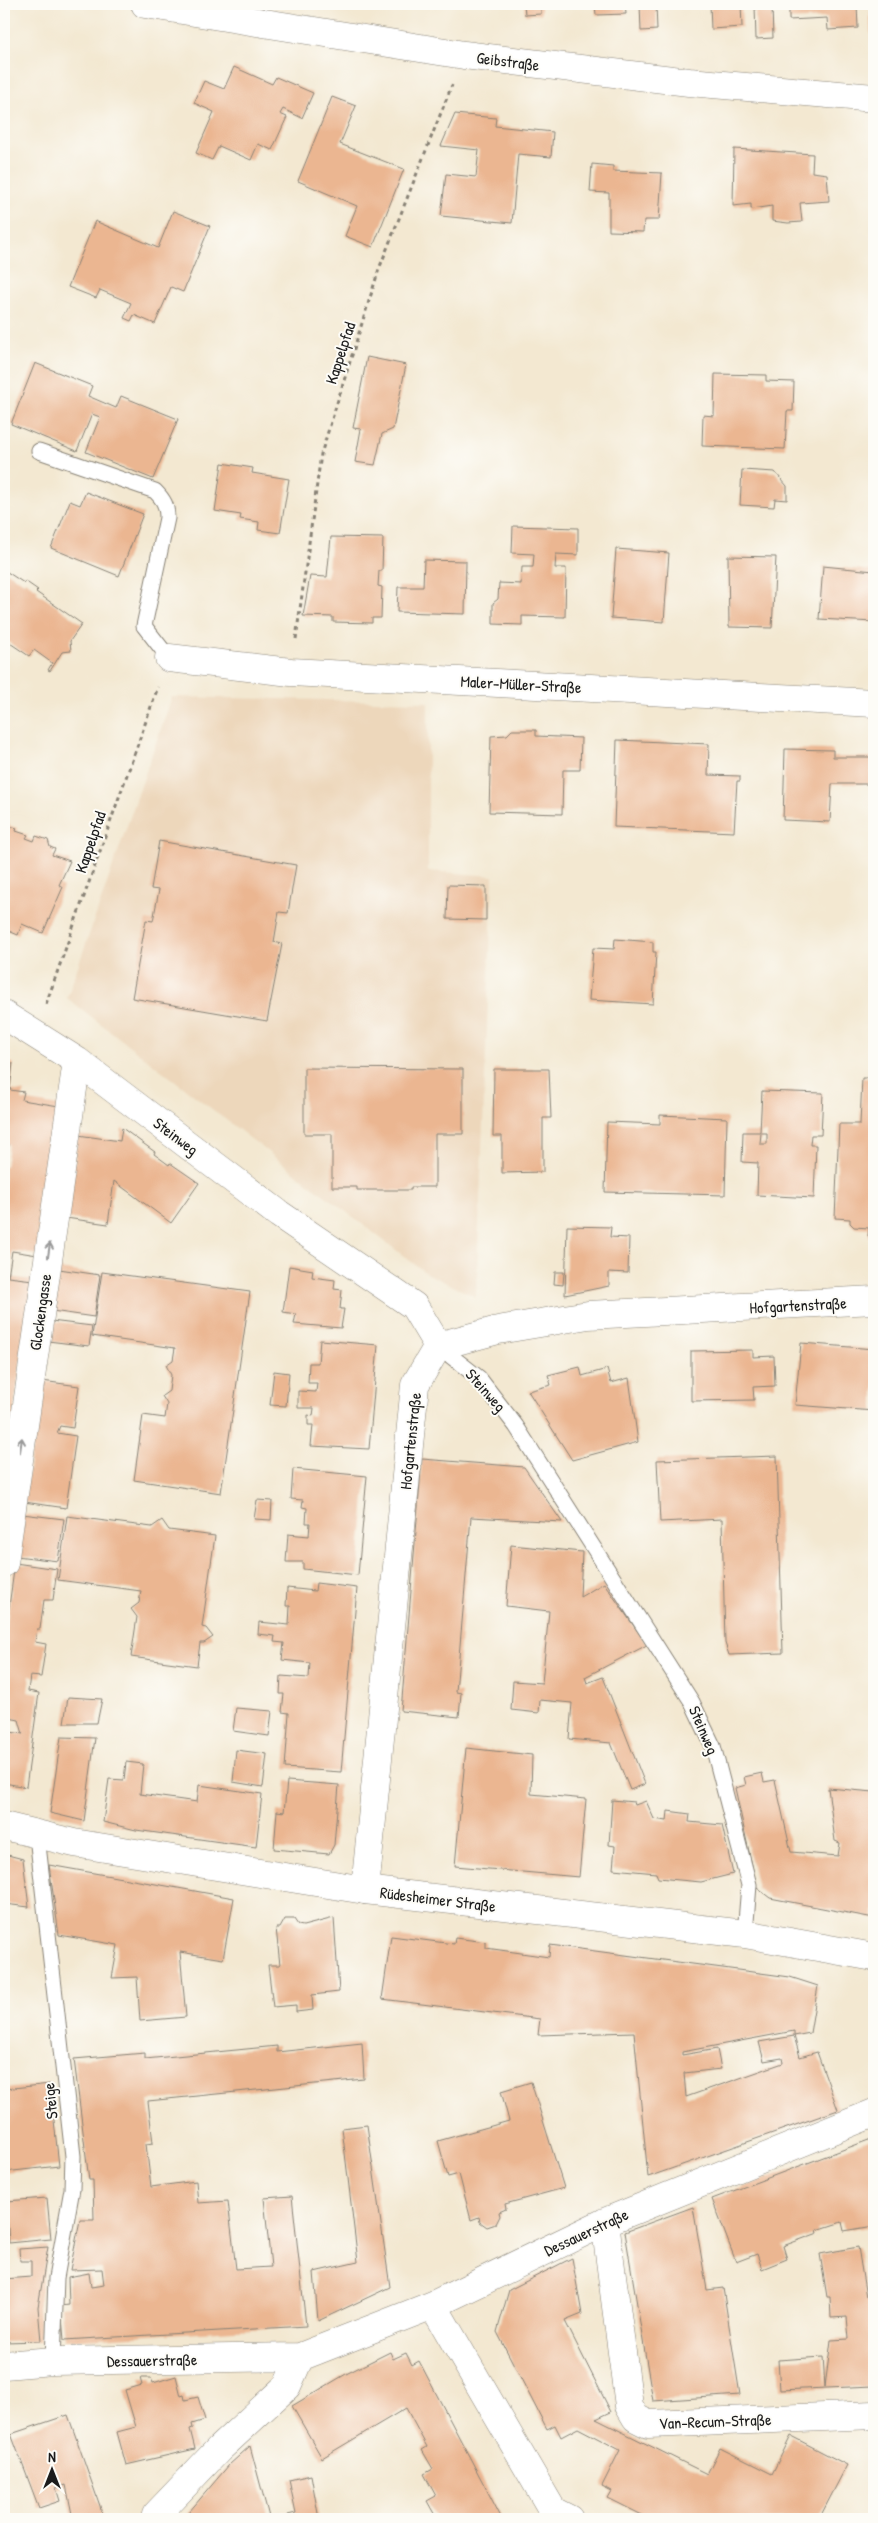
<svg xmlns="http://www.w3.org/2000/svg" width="878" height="2523" font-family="'Patrick Hand',sans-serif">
<rect width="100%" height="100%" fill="#fdfcf7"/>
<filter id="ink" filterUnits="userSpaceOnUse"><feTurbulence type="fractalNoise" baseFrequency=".02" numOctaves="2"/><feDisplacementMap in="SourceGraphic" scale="10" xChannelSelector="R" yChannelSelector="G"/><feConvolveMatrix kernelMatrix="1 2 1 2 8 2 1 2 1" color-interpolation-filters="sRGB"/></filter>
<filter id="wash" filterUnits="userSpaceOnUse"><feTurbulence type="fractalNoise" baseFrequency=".0096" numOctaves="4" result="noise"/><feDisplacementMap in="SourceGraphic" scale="20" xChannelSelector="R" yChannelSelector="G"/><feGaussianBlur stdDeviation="1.12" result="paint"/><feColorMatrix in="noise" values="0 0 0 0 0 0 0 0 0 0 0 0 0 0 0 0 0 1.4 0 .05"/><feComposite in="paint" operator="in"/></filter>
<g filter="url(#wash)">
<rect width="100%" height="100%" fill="#f3e8d1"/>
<!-- built -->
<path fill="#edd7bb" d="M 172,697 L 428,702 L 428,871 L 493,876 L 476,1297 L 426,1273 L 67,998 Z"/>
<g id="blocks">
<!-- building -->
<path fill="#ebb691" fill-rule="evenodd" d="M 524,4 L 541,4 L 541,14 L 525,15 Z
M 595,4 L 625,4 L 626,14 L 596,15 Z
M 640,4 L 656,4 L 657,30 L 641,31 Z
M 710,4 L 741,4 L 742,27 L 711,29 Z
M 789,4 L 857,4 L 858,28 L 828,30 L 827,18 L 789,20 Z
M 755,6 L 772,6 L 773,38 L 756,39 Z
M 870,13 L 874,13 L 874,46 L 871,46 Z
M 234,67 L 272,84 L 276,77 L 313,93 L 302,118 L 283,109 L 280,114 L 287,117 L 272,150 L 258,144 L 251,160 L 219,146 L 212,160 L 196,153 L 214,112 L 194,103 L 204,81 L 224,89 Z
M 332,97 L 356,106 L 340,144 L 404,169 L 373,247 L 345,236 L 357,206 L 298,181 Z
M 455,114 L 496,118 L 495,126 L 553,132 L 551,157 L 518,154 L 512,223 L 441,216 L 446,174 L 476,177 L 479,150 L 441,146 Z
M 734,149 L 813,154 L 812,172 L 827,174 L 829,201 L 800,203 L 802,222 L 788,223 L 772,221 L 772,206 L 751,209 L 751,204 L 733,206 Z
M 592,164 L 613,166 L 613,171 L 662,173 L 659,220 L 644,220 L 643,232 L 609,231 L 609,193 L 590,192 Z
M 173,211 L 210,226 L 183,292 L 171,287 L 155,324 L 134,315 L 131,321 L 124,318 L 131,303 L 100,290 L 96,298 L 68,287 L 95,221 L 158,248 Z
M 367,357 L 406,365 L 393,429 L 382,434 L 375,465 L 355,462 L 361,429 L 353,428 Z
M 35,363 L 92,386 L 88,396 L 116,408 L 121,396 L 178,419 L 153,479 L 86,452 L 100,417 L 92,414 L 77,451 L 11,424 Z
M 715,374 L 766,375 L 766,381 L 794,382 L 793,411 L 787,411 L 785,449 L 702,446 L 703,415 L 714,416 Z
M 222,463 L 253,468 L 252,473 L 289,479 L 280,533 L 258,530 L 259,522 L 240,519 L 241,515 L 215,511 Z
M 742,470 L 775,472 L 787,486 L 787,500 L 775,499 L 774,507 L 740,505 Z
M 86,492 L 143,514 L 119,576 L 51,548 L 70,501 L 80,505 Z
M 513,526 L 578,528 L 578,555 L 556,554 L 555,568 L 566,568 L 565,617 L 522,616 L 522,625 L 493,624 L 493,603 L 498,599 L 499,583 L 521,584 L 522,567 L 533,567 L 534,554 L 512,553 Z
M 331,537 L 383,538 L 382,571 L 379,571 L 378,586 L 382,587 L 381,618 L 372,618 L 372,623 L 333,622 L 333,617 L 303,616 L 310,576 L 327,577 Z
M 616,549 L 669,553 L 664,622 L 611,618 Z
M 728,556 L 776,557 L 772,628 L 729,627 Z
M 424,560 L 466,561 L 465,614 L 397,612 L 398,587 L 423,587 Z
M 823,566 L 874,571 L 874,622 L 819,619 Z
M 4,570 L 24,583 L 25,581 L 38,590 L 36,592 L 82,624 L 70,641 L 71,651 L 62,652 L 50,671 L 48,670 L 52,663 L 34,650 L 29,656 L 4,639 Z
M 512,730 L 536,730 L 536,736 L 581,738 L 580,770 L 563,770 L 562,814 L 489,812 L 491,736 L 507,735 Z
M 617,740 L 709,744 L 708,775 L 740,776 L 740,781 L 737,781 L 734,832 L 614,827 Z
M 785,749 L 833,750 L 833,757 L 872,757 L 871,784 L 832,784 L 830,822 L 783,820 Z
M 4,817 L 7,819 L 10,826 L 17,828 L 16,831 L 28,835 L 26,838 L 34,841 L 36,836 L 48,840 L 50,847 L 55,849 L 52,855 L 70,861 L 59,885 L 63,887 L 43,933 L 22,924 L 18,935 L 4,929 Z
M 159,841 L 296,865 L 288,913 L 279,912 L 274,942 L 282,944 L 267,1021 L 132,998 L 146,920 L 153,921 L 159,890 L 151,889 Z
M 448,885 L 486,886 L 486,920 L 447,919 Z
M 615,939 L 653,942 L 653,952 L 656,952 L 653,1004 L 589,1000 L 593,948 L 614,949 Z
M 4,1062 L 13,1063 L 10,1090 L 24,1092 L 22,1100 L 59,1106 L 37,1255 L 12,1251 L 8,1277 L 33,1280 L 4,1476 L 4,1167 L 6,1167 L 9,1144 L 4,1143 Z
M 304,1068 L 463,1069 L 463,1134 L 435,1134 L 435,1187 L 411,1187 L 411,1190 L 357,1190 L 357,1187 L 332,1187 L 332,1134 L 304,1134 Z
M 494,1069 L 549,1069 L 551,1118 L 543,1118 L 543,1172 L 502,1173 L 502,1136 L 493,1136 Z
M 862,1078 L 874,1078 L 874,1236 L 868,1236 L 869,1228 L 854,1227 L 850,1223 L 850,1219 L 835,1218 L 839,1124 L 860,1124 Z
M 762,1091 L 823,1093 L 821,1135 L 811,1135 L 810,1145 L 816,1145 L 814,1198 L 757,1195 L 758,1163 L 742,1162 L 743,1132 L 760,1132 ZM 761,1133 L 767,1133 L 767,1144 L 760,1144 Z
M 660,1115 L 727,1118 L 725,1195 L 605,1192 L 607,1122 L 660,1124 Z
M 122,1128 L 155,1152 L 154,1154 L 169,1165 L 170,1163 L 199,1183 L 171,1223 L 114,1181 L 108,1224 L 66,1218 L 78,1135 L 120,1141 Z
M 567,1226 L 611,1227 L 610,1237 L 629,1238 L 628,1273 L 609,1272 L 609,1286 L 565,1295 Z
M 289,1266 L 313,1270 L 312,1277 L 335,1280 L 334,1289 L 342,1290 L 340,1309 L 344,1309 L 341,1328 L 294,1324 L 296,1314 L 283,1312 Z
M 59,1269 L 100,1275 L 94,1317 L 52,1311 Z
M 102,1272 L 250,1292 L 221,1493 L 134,1480 L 143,1415 L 165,1418 L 167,1404 L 162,1396 L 169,1391 L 171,1375 L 166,1365 L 173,1360 L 175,1348 L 92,1336 Z
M 555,1272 L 564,1272 L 563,1285 L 554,1284 Z
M 51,1321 L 92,1326 L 89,1346 L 48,1341 Z
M 320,1340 L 378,1345 L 369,1449 L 311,1446 L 313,1425 L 308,1425 L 308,1415 L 313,1416 L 314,1408 L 298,1408 L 298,1391 L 316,1392 L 317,1383 L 308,1383 L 309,1363 L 318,1363 Z
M 801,1343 L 874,1349 L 874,1411 L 795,1405 Z
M 753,1350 L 753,1357 L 774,1356 L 775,1386 L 753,1387 L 754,1400 L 691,1401 L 691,1351 Z
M 580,1367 L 582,1376 L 607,1369 L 611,1383 L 629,1378 L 638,1442 L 572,1460 L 528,1391 L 551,1385 L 548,1375 Z
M 274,1371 L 289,1373 L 286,1406 L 270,1405 Z
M 42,1381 L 79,1386 L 73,1428 L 60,1426 L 57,1433 L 76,1436 L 66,1508 L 24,1502 Z
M 777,1456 L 783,1653 L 729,1655 L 725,1643 L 722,1519 L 660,1522 L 657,1460 Z
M 422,1459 L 524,1467 L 562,1522 L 471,1517 L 456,1692 L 461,1693 L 459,1717 L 401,1711 Z
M 293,1469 L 367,1476 L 358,1575 L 303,1569 L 303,1562 L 286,1562 L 288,1534 L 309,1536 L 310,1523 L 306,1523 L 307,1508 L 302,1507 L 303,1500 L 291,1499 Z
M 257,1500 L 272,1501 L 271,1520 L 254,1519 Z
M 22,1514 L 64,1519 L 58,1561 L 16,1556 Z
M 67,1516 L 152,1527 L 162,1520 L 169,1530 L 215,1536 L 202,1627 L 206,1628 L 213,1637 L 204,1643 L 200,1643 L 197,1666 L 131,1657 L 137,1617 L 131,1609 L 139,1603 L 141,1591 L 58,1580 Z
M 511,1545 L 582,1552 L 580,1597 L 604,1583 L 647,1645 L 585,1677 L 587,1683 L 603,1677 L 645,1784 L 630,1790 L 611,1743 L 569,1739 L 572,1703 L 540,1700 L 539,1713 L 511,1710 L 513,1681 L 542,1683 L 549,1611 L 506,1606 Z
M 15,1563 L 57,1569 L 53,1600 L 44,1600 L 40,1629 L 37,1629 L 35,1642 L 46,1644 L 41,1677 L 30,1676 L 28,1691 L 39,1693 L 26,1787 L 4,1783 L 4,1731 L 23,1734 L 19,1720 L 4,1717 L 4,1643 Z
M 316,1583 L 357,1588 L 341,1772 L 285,1768 L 289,1713 L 282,1712 L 284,1694 L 280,1694 L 281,1676 L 309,1678 L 310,1663 L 282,1660 L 284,1643 L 274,1642 L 275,1636 L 258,1634 L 259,1622 L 289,1625 L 290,1606 L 286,1606 L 287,1588 L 315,1591 Z
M 68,1697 L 102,1699 L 97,1723 L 64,1723 Z
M 236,1708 L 272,1711 L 269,1736 L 233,1731 Z
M 61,1737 L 95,1738 L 84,1821 L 50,1813 Z
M 466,1748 L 532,1755 L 531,1794 L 586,1799 L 579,1877 L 455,1866 Z
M 236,1750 L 267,1754 L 263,1787 L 233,1782 Z
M 126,1762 L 143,1764 L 140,1794 L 197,1802 L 199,1785 L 262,1794 L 256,1847 L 136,1830 L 103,1822 L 109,1779 L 124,1780 Z
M 762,1773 L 764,1782 L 775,1780 L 791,1852 L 838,1856 L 840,1843 L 835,1841 L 828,1788 L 874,1792 L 874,1918 L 770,1898 L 757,1888 L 735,1788 L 746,1785 L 744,1777 Z
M 287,1781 L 339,1785 L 334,1845 L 329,1854 L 274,1849 L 277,1811 L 284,1812 Z
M 612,1800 L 634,1802 L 635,1805 L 646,1801 L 654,1819 L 667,1821 L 668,1811 L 690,1814 L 689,1822 L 722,1825 L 733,1874 L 701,1882 L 658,1878 L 656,1873 L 613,1869 L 615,1846 L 609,1845 Z
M 4,1854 L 23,1859 L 29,1907 L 4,1904 Z
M 49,1865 L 234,1898 L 223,1959 L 180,1952 L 186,2017 L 140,2021 L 137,1977 L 112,1978 L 118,1945 L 59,1935 Z
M 334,1918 L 339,1992 L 312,1995 L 313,2010 L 296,2012 L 296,2005 L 273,2007 L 268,1965 L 280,1965 L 276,1928 L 280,1928 L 285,1919 L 294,1919 L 298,1925 L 303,1926 Z
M 391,1936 L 454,1944 L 455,1938 L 486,1942 L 486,1948 L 549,1957 L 550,1945 L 790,1977 L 818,1986 L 810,2033 L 794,2036 L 794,2031 L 682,2052 L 682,2055 L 717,2049 L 721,2069 L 684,2073 L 686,2097 L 783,2063 L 782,2058 L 764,2061 L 759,2042 L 794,2036 L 800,2057 L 817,2052 L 838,2110 L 648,2177 L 634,2032 L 538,2035 L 540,2019 L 382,1999 Z
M 362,2043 L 364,2079 L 148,2101 L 153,2143 L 146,2144 L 151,2187 L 196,2181 L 198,2203 L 228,2201 L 236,2269 L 271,2267 L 264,2198 L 292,2196 L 306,2326 L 64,2340 L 61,2306 L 69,2305 L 68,2277 L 89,2273 L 91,2287 L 104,2285 L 102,2269 L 70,2270 L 80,2220 L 94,2220 L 93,2180 L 89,2180 L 74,2059 L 145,2053 L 145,2059 L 277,2046 L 277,2052 Z
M 531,2082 L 564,2188 L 505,2204 L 506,2209 L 499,2212 L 500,2216 L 496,2224 L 487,2227 L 480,2222 L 479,2217 L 471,2220 L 459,2174 L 448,2177 L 438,2141 L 509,2121 L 501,2091 Z
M 50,2084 L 59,2166 L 4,2172 L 4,2089 Z
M 367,2125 L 390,2287 L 318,2321 L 314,2272 L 358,2262 L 342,2128 Z
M 874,2138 L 874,2226 L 844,2231 L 842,2222 L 817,2230 L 818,2233 L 783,2246 L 787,2259 L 762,2269 L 757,2254 L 736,2262 L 712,2199 Z
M 47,2198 L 51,2239 L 9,2243 L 6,2201 Z
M 693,2207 L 707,2290 L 723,2288 L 740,2395 L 653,2401 L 625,2232 Z
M 48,2247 L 38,2307 L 41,2341 L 4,2342 L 4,2279 L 31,2277 L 31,2261 L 20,2261 L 19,2249 Z
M 858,2247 L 866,2297 L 874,2297 L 874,2386 L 780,2390 L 778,2360 L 823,2357 L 825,2387 L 831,2340 L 849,2339 L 847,2317 L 831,2318 L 830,2297 L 827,2297 L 820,2254 Z
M 572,2258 L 582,2314 L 565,2321 L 611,2412 L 596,2419 L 707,2474 L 720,2448 L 772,2474 L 791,2436 L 847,2465 L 819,2519 L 650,2519 L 608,2498 L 612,2491 L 602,2486 L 620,2450 L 578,2428 L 561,2437 L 555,2425 L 547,2429 L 497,2332 L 509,2290 Z
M 390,2352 L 393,2359 L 406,2353 L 412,2365 L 419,2361 L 501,2517 L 498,2519 L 437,2519 L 427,2501 L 436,2496 L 424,2474 L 433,2469 L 422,2450 L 427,2447 L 406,2408 L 322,2458 L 292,2406 L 346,2374 Z
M 176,2376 L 181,2396 L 184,2395 L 185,2400 L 198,2397 L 205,2420 L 192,2424 L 193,2428 L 190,2429 L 195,2449 L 126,2465 L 117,2432 L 136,2427 L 125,2390 L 142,2385 L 140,2378 L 151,2378 L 153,2383 Z
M 68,2415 L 100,2506 L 103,2519 L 73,2519 L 66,2485 L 56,2488 L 60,2501 L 39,2508 L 11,2434 Z
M 250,2446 L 269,2517 L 265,2519 L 183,2519 L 229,2465 Z
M 311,2475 L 319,2519 L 289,2519 L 288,2515 L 296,2513 L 289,2480 Z"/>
</g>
</g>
<g filter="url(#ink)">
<use href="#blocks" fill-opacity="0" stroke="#888276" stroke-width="1"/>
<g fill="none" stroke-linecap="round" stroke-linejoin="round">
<defs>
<path id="service" d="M 39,451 L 155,491 C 164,500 167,506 167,518 L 144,626 L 169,658
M 438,1346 L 479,1378 L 516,1426 L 692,1702 L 713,1746 L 749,1885 L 745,1934
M 37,1836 L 73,2156 L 72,2189 L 56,2278 L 53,2361"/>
<path id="minor" d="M 145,4 L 464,55 L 689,82 L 874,98
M 169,658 L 291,672 L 874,703
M 4,1015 L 77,1061 L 279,1214 L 414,1306 L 438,1346
M 4,1563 L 77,1061
M 365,1890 L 415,1385 L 438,1346 L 498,1330 L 588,1315 L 874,1300
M 605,2222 L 629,2406 L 636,2418 L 648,2424 L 874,2415
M 433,2305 L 553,2511 L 569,2519
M 4,2365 L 53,2361 L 300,2357 L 433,2305 L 605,2222 L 874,2113
M 155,2519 L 156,2515 L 219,2449 L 287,2386 L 300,2357"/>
<path id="tertiary" d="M 4,1826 L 74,1843 L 365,1890 L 745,1934 L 874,1957"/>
</defs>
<!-- service casing -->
<use href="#service" stroke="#888276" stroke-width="17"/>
<!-- minor casing -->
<use href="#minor" stroke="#888276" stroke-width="29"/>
<!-- tertiary casing -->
<use href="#tertiary" stroke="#888276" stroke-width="29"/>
<!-- path -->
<path stroke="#888276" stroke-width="3" stroke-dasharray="4 4" stroke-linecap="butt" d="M 296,639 L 321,454 L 379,269 L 452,85
M 46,1004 L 158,687"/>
<!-- service -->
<use href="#service" stroke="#fff" stroke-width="15"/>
<!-- minor -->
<use href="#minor" stroke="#fff" stroke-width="28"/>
<!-- tertiary -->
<use href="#tertiary" stroke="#fff" stroke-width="28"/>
</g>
<!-- one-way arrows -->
<defs><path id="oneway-shaft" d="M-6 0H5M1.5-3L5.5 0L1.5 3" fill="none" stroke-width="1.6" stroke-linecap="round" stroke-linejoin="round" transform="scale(1.25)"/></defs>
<g stroke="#999">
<use href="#oneway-shaft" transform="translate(49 1250) rotate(-82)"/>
<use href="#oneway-shaft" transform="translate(21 1445) rotate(-82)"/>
</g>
</g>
<g text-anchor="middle" stroke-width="4" stroke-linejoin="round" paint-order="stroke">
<!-- street labels -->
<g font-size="16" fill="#1c1c1c" stroke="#fdfcf7">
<text transform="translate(508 61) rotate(7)" y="6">Geibstraße</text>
<text transform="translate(340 353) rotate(-72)" y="6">Kappelpfad</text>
<text transform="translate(521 684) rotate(3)" y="6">Maler-Müller-Straße</text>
<text transform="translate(90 842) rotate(-71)" y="6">Kappelpfad</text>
<text transform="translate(176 1136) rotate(37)" y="6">Steinweg</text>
<text transform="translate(798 1305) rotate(-3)" y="6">Hofgartenstraße</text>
<text transform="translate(40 1312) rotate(-82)" y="6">Glockengasse</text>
<text transform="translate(486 1390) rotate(48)" y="6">Steinweg</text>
<text transform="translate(410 1441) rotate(-84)" y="6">Hofgartenstraße</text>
<text transform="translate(704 1730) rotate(67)" y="6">Steinweg</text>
<text transform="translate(438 1899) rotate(7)" y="6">Rüdesheimer Straße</text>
<text transform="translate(50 2101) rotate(-96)" y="6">Steige</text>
<text transform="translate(586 2232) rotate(-25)" y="6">Dessauerstraße</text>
<text transform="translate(152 2360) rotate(-1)" y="6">Dessauerstraße</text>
<text transform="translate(715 2421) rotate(-2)" y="6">Van-Recum-Straße</text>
</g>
</g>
<!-- margin -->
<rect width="878" height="2523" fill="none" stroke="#fdfcf7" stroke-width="20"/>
<!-- north arrow -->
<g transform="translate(52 2470)" stroke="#fdfcf7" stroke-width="4" paint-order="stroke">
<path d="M0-4L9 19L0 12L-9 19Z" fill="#1c1c1c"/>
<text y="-8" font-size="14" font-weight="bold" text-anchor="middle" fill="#1c1c1c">N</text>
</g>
</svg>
